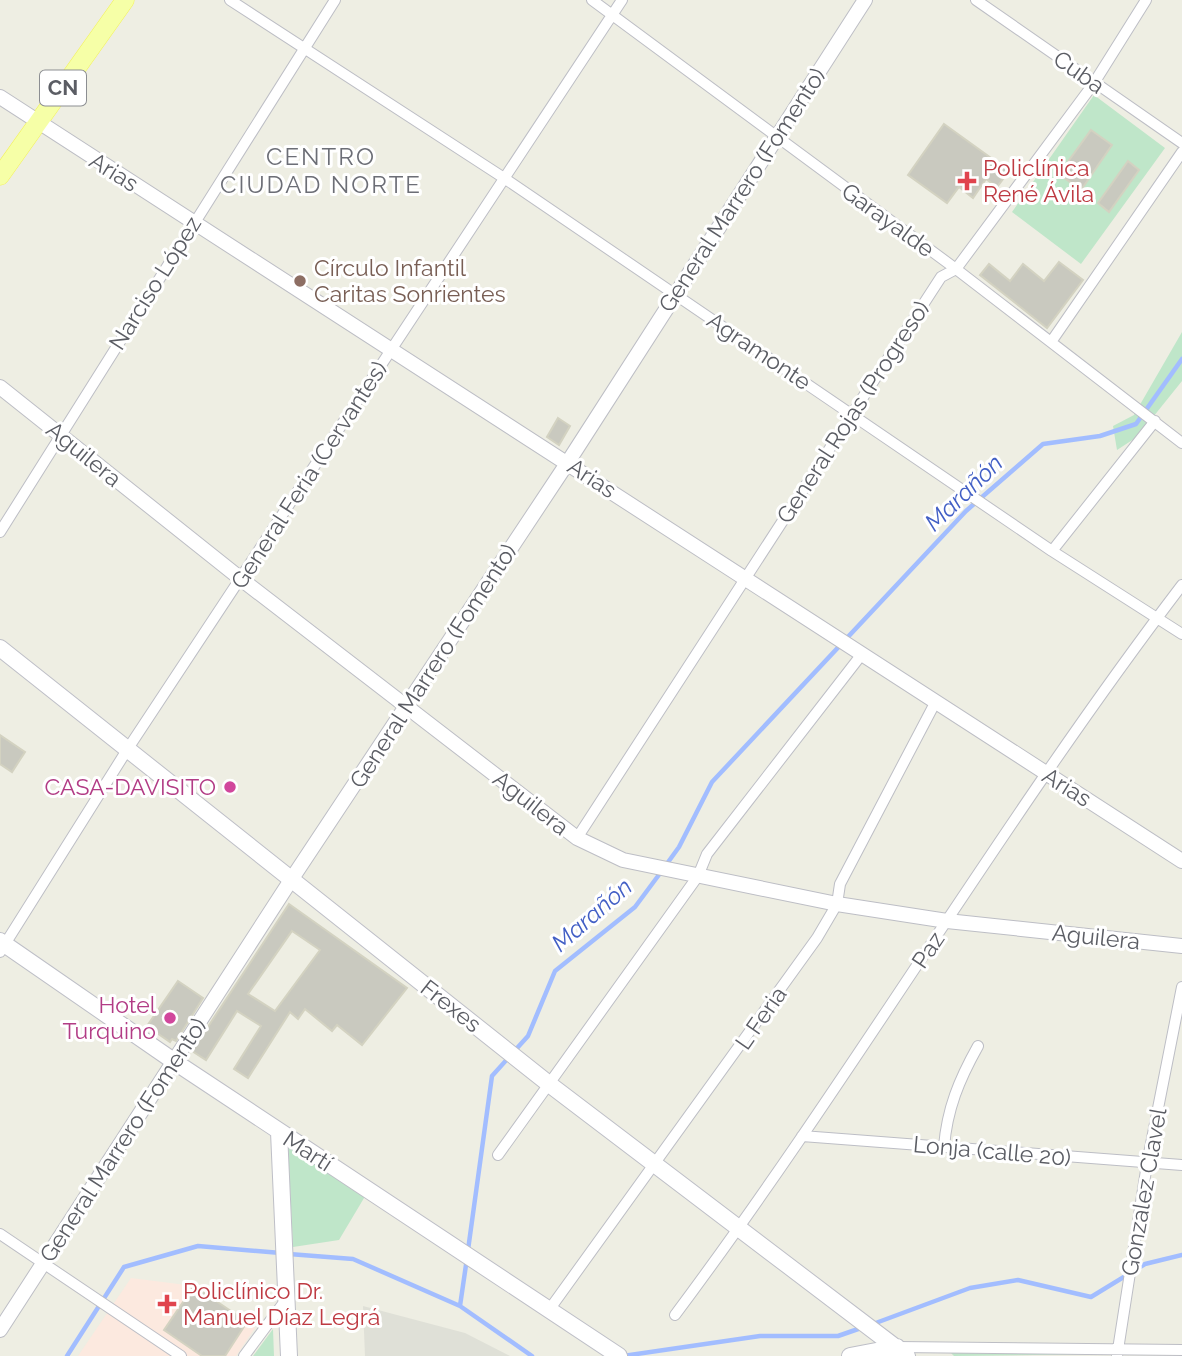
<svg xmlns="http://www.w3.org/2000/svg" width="1182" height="1356" font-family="Raleway,sans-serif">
<rect width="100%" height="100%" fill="#eeeee3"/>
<!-- industrial -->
<path fill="#dfe0d7" d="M 363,1306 L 465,1333 L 510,1356 L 365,1356 Z"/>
<!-- medical -->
<path fill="#fce9df" d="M 131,1278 L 194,1286 L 255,1328 L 236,1356 L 78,1356 Z"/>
<!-- green -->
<path fill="#bfe6c9" d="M 1094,95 L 1165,148 L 1081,264 L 1012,212 Z
M 1182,332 L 1182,381 L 1137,437 L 1117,450 L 1113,426 L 1134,415 Z
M 288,1146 L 367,1193 L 339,1240 L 293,1247 Z
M 273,1329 L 274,1356 L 253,1356 Z
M 951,1353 L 1104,1354 L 954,1356 Z"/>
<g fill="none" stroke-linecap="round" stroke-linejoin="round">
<!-- stream -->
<path stroke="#a2bdff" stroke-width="4.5" d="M 666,865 L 679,847 L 712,782 L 966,511 L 1043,444 L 1100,436 L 1136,424 L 1182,359
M 468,1250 L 492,1076 L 528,1036 L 555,971 L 635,907 L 661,872
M 289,1254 L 353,1259 L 460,1306 L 532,1356
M 460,1306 L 467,1258
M 873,1324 L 970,1288 L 1018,1280 L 1091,1297 L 1145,1264 L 1182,1255
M 67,1356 L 124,1267 L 198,1246 L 281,1253
M 623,1356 L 760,1336 L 838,1336 L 861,1328"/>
</g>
<!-- building -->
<path fill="#c9c9bf" stroke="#d3d2c1" stroke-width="2" fill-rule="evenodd" d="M 944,124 L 1009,171 L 997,187 L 986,179 L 973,198 L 959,187 L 947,203 L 908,175 Z
M 1091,130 L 1112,145 L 1081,190 L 1059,174 Z
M 1128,161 L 1139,170 L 1109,212 L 1098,203 Z
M 1059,262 L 1083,280 L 1047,328 L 980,275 L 989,264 L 1010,281 L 1023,264 L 1044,281 Z
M 558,418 L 570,426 L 559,445 L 547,437 Z
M 0,735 L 25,752 L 12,772 L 0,764 Z
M 289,904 L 407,988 L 362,1045 L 337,1025 L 332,1031 L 305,1009 L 298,1019 L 290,1012 L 248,1078 L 234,1069 L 261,1026 L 237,1011 L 206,1060 L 192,1051 ZM 292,931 L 320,950 L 275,1011 L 248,994 Z
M 178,981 L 203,998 L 176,1041 L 172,1039 L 170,1042 L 147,1026 Z
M 194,1286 L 247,1322 L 225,1356 L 202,1356 L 164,1330 Z"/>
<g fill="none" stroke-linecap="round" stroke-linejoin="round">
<defs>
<path id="minor" d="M 230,0 L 504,178 L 1052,551 L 1182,634
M 592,0 L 956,269 L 1182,443
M 976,0 L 1182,143
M 1051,342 L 1182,152
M 0,532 L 335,0
M 1052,551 L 1155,421
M 577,838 L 941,277 L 956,269 L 1094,83 L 1146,0
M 0,952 L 127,750 L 622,0
M 802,1136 L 1182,1165
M 944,1147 C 947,1109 959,1080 978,1046
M 498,1155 L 698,876 L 707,854 L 862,654
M 0,1234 L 181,1356
M 549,1310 L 817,938 L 837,904 L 840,884 L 935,703
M 675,1315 C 852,1078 1002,821 1182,585
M 897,1347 L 1182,1350
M 244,1356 L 285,1301
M 1117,1356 L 1147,1164 L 1182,987"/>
<path id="tertiary" d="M 0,97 L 1182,861
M 0,387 L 241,579 L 577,838 L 623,860 L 837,904 L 947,921 L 1182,946
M 0,1330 L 291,880 L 568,462 L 865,0"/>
<path id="secondary" d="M 0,648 L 549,1084 L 907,1356
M 0,941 L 175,1062 L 619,1356
M 279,1132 L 289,1356
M 850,1356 L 897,1347"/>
<path id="primary" d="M 0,176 L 125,0"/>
</defs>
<!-- minor casing -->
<use href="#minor" stroke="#bdbec5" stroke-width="12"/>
<!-- tertiary casing -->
<use href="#tertiary" stroke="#bdbec5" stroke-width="16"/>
<!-- secondary casing -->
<use href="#secondary" stroke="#bebfc7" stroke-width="18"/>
<!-- primary casing -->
<use href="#primary" stroke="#f4f257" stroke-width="19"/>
<!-- minor -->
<use href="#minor" stroke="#fff" stroke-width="10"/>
<!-- tertiary -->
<use href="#tertiary" stroke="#fff" stroke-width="14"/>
<!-- secondary -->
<use href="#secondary" stroke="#fff" stroke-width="16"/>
<!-- primary -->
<use href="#primary" stroke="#f6ffa7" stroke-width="18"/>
</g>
<!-- markers -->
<g fill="#e0444e" stroke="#fff" stroke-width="2.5">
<path d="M963.5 170.5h7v7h7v7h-7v7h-7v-7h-7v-7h7z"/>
<path d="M163.5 1293.5h7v7h7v7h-7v7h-7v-7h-7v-7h7z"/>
</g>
<circle fill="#8d6e63" stroke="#fff" stroke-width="2.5" cx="300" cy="281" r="7"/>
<g fill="#d1479c" stroke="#fff" stroke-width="2.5">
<circle cx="230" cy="787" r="7"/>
<circle cx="170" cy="1018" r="7"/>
</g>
<g text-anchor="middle" stroke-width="6" stroke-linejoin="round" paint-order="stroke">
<!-- shield labels -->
<rect fill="#fff" stroke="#8c8e92" stroke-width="2" x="40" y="70.5" width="46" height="35" rx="5"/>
<g font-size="21" font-weight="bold" fill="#5b5d64">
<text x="63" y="95">CN</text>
</g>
<!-- street labels -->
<g font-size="23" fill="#5b5d64" stroke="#fff">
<text transform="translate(1079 72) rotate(35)" y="8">Cuba</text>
<text transform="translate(114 172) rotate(32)" y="8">Arias</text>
<text transform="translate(742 190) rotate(-57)" y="8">General Marrero (Fomento)</text>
<text transform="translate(888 220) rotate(36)" y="8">Garayalde</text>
<text transform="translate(155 283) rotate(-58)" y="8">Narciso López</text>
<text transform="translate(759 351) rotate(34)" y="8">Agramonte</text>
<text transform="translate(853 412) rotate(-57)" y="8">General Rojas (Progreso)</text>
<text transform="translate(84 454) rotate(39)" y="8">Aguilera</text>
<text transform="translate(309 475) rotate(-57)" y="8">General Feria (Cervantes)</text>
<text transform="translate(592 478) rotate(33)" y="8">Arias</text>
<text transform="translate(433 666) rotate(-57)" y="8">General Marrero (Fomento)</text>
<text transform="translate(1067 787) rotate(32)" y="8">Arias</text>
<text transform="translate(531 803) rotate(38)" y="8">Aguilera</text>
<text transform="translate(1096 937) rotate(6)" y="8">Aguilera</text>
<text transform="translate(928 950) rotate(-56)" y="8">Paz</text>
<text transform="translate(451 1006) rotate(38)" y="8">Frexes</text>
<text transform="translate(761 1018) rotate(-55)" y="8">L Feria</text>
<text transform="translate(123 1140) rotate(-57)" y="8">General Marrero (Fomento)</text>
<text transform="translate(308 1151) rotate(33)" y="8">Martí</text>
<text transform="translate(992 1151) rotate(5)" y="8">Lonja (calle 20)</text>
<text transform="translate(1144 1192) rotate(-80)" y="8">Gonzalez Clavel</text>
</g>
<!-- health labels -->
<g font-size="23" fill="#be3a42" stroke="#fff" text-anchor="start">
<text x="983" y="176">Policlínica<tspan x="983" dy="26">René Ávila</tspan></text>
<text x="183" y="1299">Policlínico Dr.<tspan x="183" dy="26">Manuel Díaz Legrá</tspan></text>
</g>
<!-- education labels -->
<g font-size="23" fill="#785e54" stroke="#fff" text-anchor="start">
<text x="314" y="276">Círculo Infantil<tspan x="314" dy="26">Caritas Sonrientes</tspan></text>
</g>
<!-- hotel labels -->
<g font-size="23" fill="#b23c85" stroke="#fff" text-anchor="end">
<text x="216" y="795">CASA-DAVISITO</text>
<text x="156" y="1013">Hotel<tspan x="156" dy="26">Turquino</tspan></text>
</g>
<!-- neighbourhood labels -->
<g font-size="24" letter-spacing="2" fill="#6c6e76" stroke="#fff">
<text x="321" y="165">CENTRO<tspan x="321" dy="28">CIUDAD NORTE</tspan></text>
</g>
<!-- water labels -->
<g font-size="24" font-style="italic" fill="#425fc5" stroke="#fff">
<text transform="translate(964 493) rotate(-44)" y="8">Marañón</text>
<text transform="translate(592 915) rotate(-41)" y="8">Marañón</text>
</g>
</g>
</svg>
